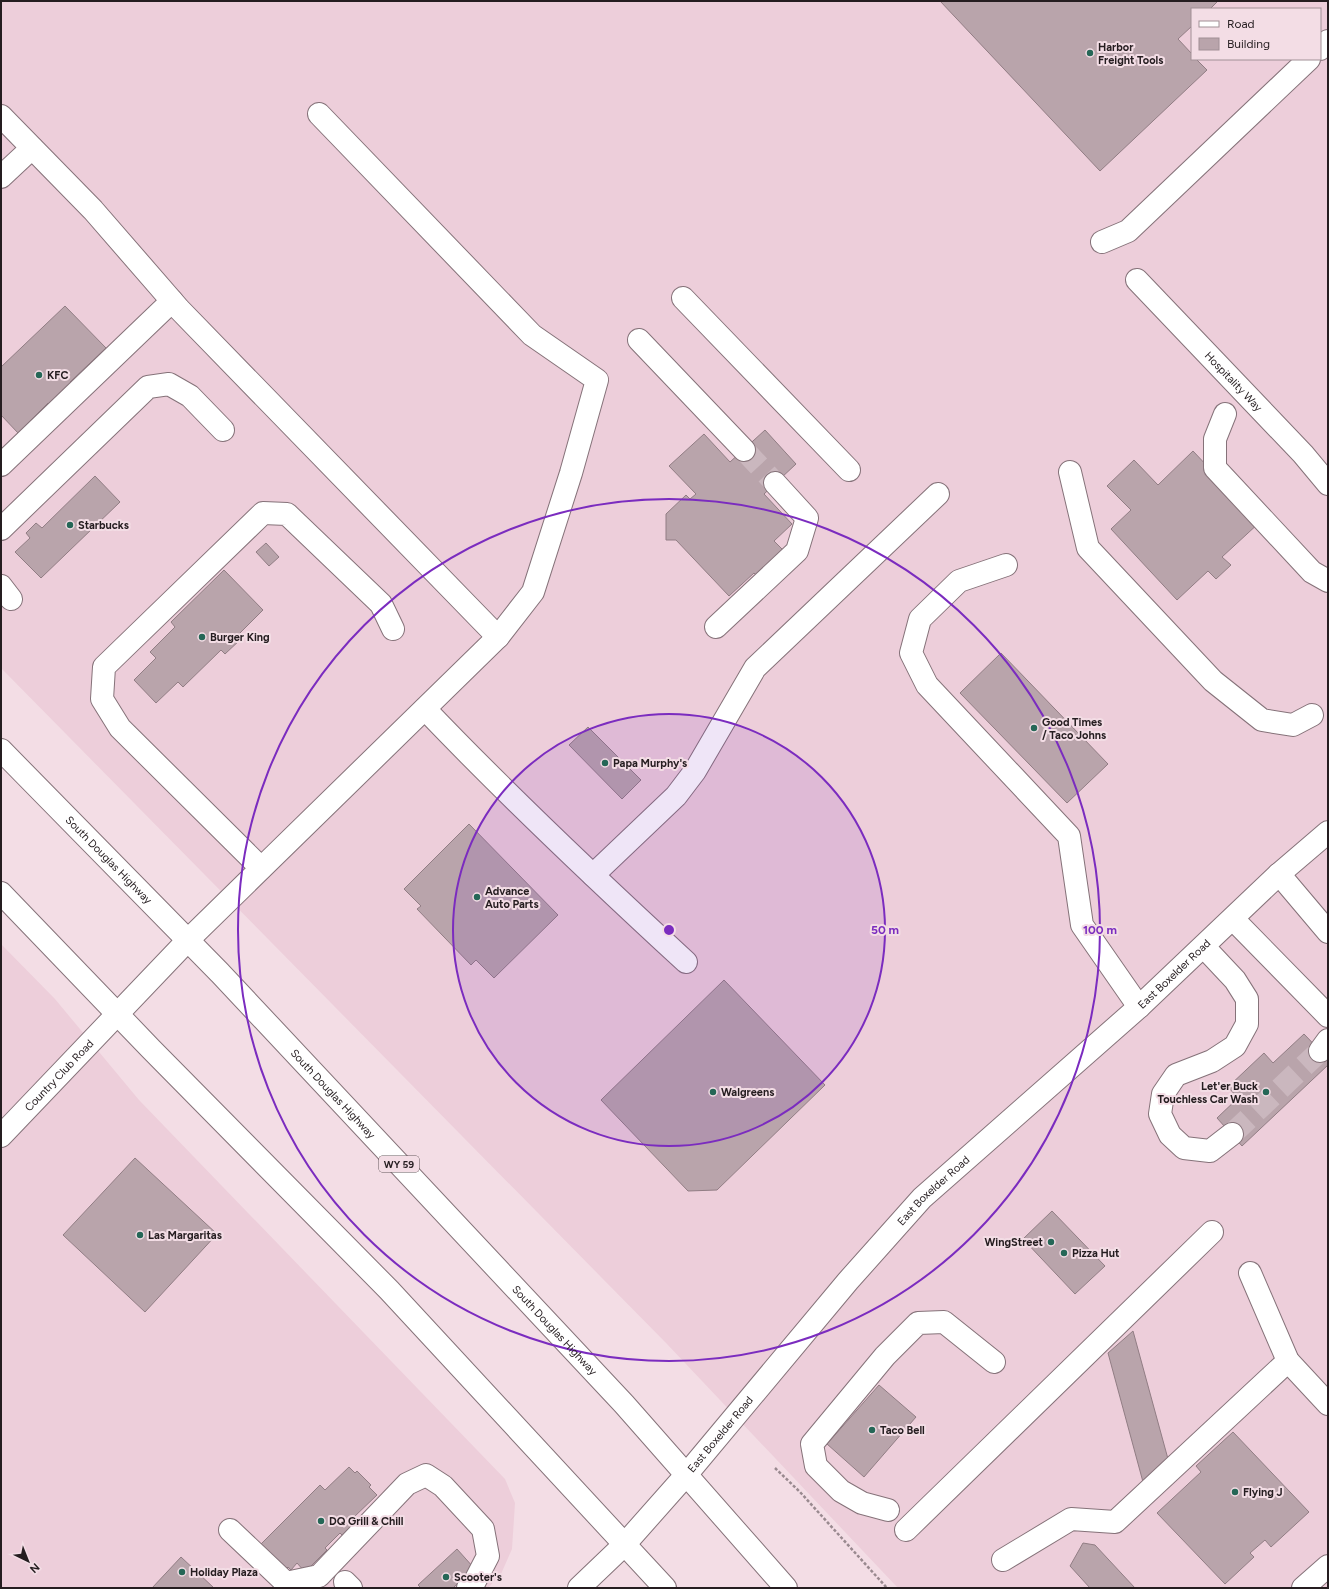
<svg xmlns="http://www.w3.org/2000/svg" width="1329" height="1589" font-family="Figtree,sans-serif">
<rect width="100%" height="100%" fill="#f3dde5"/>
<!-- built -->
<path fill="#edceda" fill-rule="evenodd" d="M 1,1 L 1328,1 L 1328,1588 L 898,1588 L 667,1344 L 1,668 ZM 1192,9 L 1320,9 L 1320,59 L 1192,59 Z
M 1,944 L 55,999 L 139,1100 L 505,1479 L 515,1503 L 512,1549 L 501,1574 L 488,1588 L 1,1588 Z"/>
<!-- building -->
<path fill="#b9a4ab" stroke="#917d84" d="M 940,1 L 1218,1 L 1210,9 L 1192,9 L 1192,26 L 1178,39 L 1192,54 L 1192,59 L 1196,59 L 1207,70 L 1100,171 Z
M 65,306 L 106,348 L 70,382 L 76,389 L 54,410 L 48,403 L 18,433 L 1,415 L 1,367 Z
M 765,430 L 796,464 L 764,494 L 792,524 L 774,541 L 784,551 L 757,576 L 754,573 L 729,596 L 676,540 L 666,540 L 666,514 L 686,495 L 690,499 L 696,494 L 669,466 L 704,434 L 730,462 Z
M 1193,451 L 1260,522 L 1222,557 L 1231,565 L 1216,579 L 1208,571 L 1177,600 L 1111,529 L 1131,510 L 1107,486 L 1134,460 L 1158,485 Z
M 95,476 L 120,502 L 41,578 L 15,552 L 30,538 L 26,533 L 36,523 L 42,528 Z
M 266,543 L 279,557 L 269,566 L 256,552 Z
M 224,570 L 263,610 L 237,636 L 241,639 L 225,654 L 221,650 L 183,687 L 178,682 L 156,703 L 134,680 L 156,658 L 150,652 L 175,627 L 171,622 Z
M 1001,653 L 1108,764 L 1067,803 L 960,693 Z
M 588,727 L 641,780 L 622,799 L 569,745 Z
M 469,824 L 558,915 L 494,978 L 476,960 L 471,965 L 417,909 L 421,906 L 404,889 Z
M 724,980 L 825,1085 L 717,1190 L 688,1191 L 601,1100 Z
M 1304,1034 L 1328,1059 L 1328,1065 L 1242,1146 L 1217,1118 L 1238,1098 L 1228,1087 L 1264,1053 L 1273,1063 Z
M 135,1158 L 217,1234 L 145,1312 L 63,1235 Z
M 1052,1211 L 1105,1266 L 1075,1294 L 1023,1239 Z
M 1133,1331 L 1168,1459 L 1143,1482 L 1108,1353 Z
M 879,1385 L 916,1417 L 864,1477 L 827,1444 Z
M 1233,1432 L 1309,1512 L 1271,1547 L 1265,1540 L 1250,1553 L 1254,1557 L 1225,1584 L 1157,1513 L 1201,1472 L 1196,1466 Z
M 349,1467 L 355,1473 L 357,1471 L 371,1485 L 369,1487 L 377,1495 L 354,1517 L 362,1525 L 347,1540 L 340,1533 L 325,1548 L 327,1550 L 305,1572 L 297,1563 L 291,1570 L 288,1567 L 284,1571 L 259,1546 L 320,1485 L 325,1490 Z
M 1083,1543 L 1095,1545 L 1135,1588 L 1090,1588 L 1070,1566 Z
M 457,1549 L 474,1568 L 453,1588 L 421,1588 L 418,1585 Z
M 181,1557 L 214,1588 L 152,1588 Z"/>
<g fill="none" stroke-linecap="round" stroke-linejoin="round">
<!-- minor-tunnel -->
<path stroke="#cab7be" stroke-width="22" stroke-dasharray="22 11" stroke-linecap="butt" d="M 744,450 L 775,483
M 1232,1134 L 1320,1051"/>
<defs>
<g id="minor">
<path d="M 1320,49 L 1328,41"/>
<path d="M 1,116 L 93,210 L 179,309 L 498,637"/>
<path d="M 1,177 L 32,148"/>
<path d="M 1102,242 L 1128,231 L 1309,59"/>
<path id="s1" d="M 1137,280 L 1303,454 L 1328,484"/>
<path d="M 683,298 L 849,470"/>
<path d="M 639,340 L 744,450"/>
<path d="M 1225,414 L 1215,439 L 1215,468 L 1312,572 L 1328,581"/>
<path d="M 1,465 L 172,301"/>
<path d="M 1070,472 L 1088,548 L 1213,681 L 1262,720 L 1293,725 L 1312,715"/>
<path d="M 1,529 L 148,387 L 169,384 L 190,396 L 223,430"/>
<path d="M 1006,565 L 959,581 L 920,619 L 911,653 L 927,685 L 1069,836 L 1082,925 L 1139,1007"/>
<path d="M 1,586 L 11,599"/>
<path d="M 716,627 L 797,551 L 807,518 L 775,483"/>
<path d="M 425,709 C 509,797 597,880 686,962"/>
<path d="M 261,868 L 120,728 L 102,699 L 104,667 L 263,513 L 287,514 L 381,604 L 393,629"/>
<path d="M 1279,874 L 1328,932"/>
<path d="M 593,875 L 676,796 L 695,771 L 755,668 L 938,494"/>
<path d="M 1233,919 L 1328,1016"/>
<path d="M 1204,947 L 1235,980 L 1247,999 L 1247,1024 L 1235,1046 L 1212,1061 L 1176,1075 L 1163,1094 L 1160,1114 L 1170,1135 L 1184,1148 L 1210,1151 L 1232,1134"/>
<path d="M 1320,1051 L 1328,1040"/>
<path id="s2" d="M 1,1136 L 188,940 L 498,637 L 533,592 L 571,473 L 597,380 L 532,335 L 319,114"/>
<path d="M 1250,1273 L 1288,1361 L 1328,1404"/>
<path d="M 888,1510 L 862,1503 L 841,1491 L 816,1466 L 812,1444 L 885,1356 L 918,1323 L 944,1322 L 994,1362"/>
<path d="M 230,1530 L 286,1583 L 319,1576 L 407,1484 L 426,1475 L 443,1486 L 483,1529 L 488,1556 L 474,1583 L 468,1588"/>
<path d="M 906,1530 L 1212,1232"/>
<path d="M 1003,1560 L 1071,1519 L 1115,1522 L 1288,1361"/>
<path d="M 345,1582 L 351,1588"/>
<path d="M 1303,1588 L 1328,1566"/>
</g>
<g id="major">
<path id="s3" d="M 579,1588 L 624,1545 L 686,1475 L 848,1281 L 922,1198 L 1139,1007 L 1279,874 L 1328,832"/>
</g>
<g id="highway">
<path id="s4" d="M 1,750 L 220,973 L 624,1404 L 786,1588"/>
<path d="M 1,893 L 151,1049 L 389,1290 L 665,1588"/>
</g>
</defs>
<!-- minor casing -->
<use href="#minor" stroke="#857279" stroke-width="24"/>
<!-- major casing -->
<use href="#major" stroke="#857279" stroke-width="24"/>
<!-- highway casing -->
<use href="#highway" stroke="#857279" stroke-width="24"/>
<!-- path -->
<path stroke="#99898f" stroke-width="2.5" stroke-dasharray="3 2" stroke-linecap="butt" d="M 775,1468 L 800,1492 L 887,1588"/>
<!-- minor -->
<use href="#minor" stroke="#fff" stroke-width="22"/>
<!-- major -->
<use href="#major" stroke="#fff" stroke-width="22"/>
<!-- highway -->
<use href="#highway" stroke="#fff" stroke-width="22"/>
</g>
<!-- distance rings -->
<circle cx="669" cy="930" r="216" fill="#7b2cbf" fill-opacity=".12"/>
<g fill="none" stroke="#7b2cbf" stroke-width="2">
<circle cx="669" cy="930" r="216"/>
<circle cx="669" cy="930" r="431"/>
</g>
<!-- markers -->
<g fill="#256757" stroke="#f3dde5" stroke-width="1.5">
<circle cx="1090" cy="53" r="4"/>
<circle cx="39" cy="375" r="4"/>
<circle cx="70" cy="525" r="4"/>
<circle cx="202" cy="637" r="4"/>
<circle cx="1034" cy="728" r="4"/>
<circle cx="605" cy="763" r="4"/>
<circle cx="477" cy="897" r="4"/>
<circle cx="713" cy="1092" r="4"/>
<circle cx="1266" cy="1092" r="4"/>
<circle cx="140" cy="1235" r="4"/>
<circle cx="1051" cy="1242" r="4"/>
<circle cx="1064" cy="1253" r="4"/>
<circle cx="872" cy="1430" r="4"/>
<circle cx="1235" cy="1492" r="4"/>
<circle cx="321" cy="1521" r="4"/>
<circle cx="182" cy="1572" r="4"/>
<circle cx="446" cy="1577" r="4"/>
</g>
<g text-anchor="middle" stroke-width="4" stroke-linejoin="round" paint-order="stroke">
<!-- shield labels -->
<rect fill="#f3dde5" stroke="#63575b" stroke-width="1" x="379" y="1156" width="40" height="16" rx="3"/>
<g font-size="10" font-weight="bold" fill="#251d20">
<text x="399" y="1168">WY 59</text>
</g>
<!-- poi labels -->
<g font-size="11" font-weight="bold" fill="#251d20" stroke="#f3dde5" text-anchor="start">
<text x="1098" y="51">Harbor<tspan x="1098" dy="13">Freight Tools</tspan></text>
<text x="47" y="379">KFC</text>
<text x="78" y="529">Starbucks</text>
<text x="210" y="641">Burger King</text>
<text x="1042" y="726">Good Times<tspan x="1042" dy="13">/ Taco Johns</tspan></text>
<text x="613" y="767">Papa Murphy's</text>
<text x="485" y="895">Advance<tspan x="485" dy="13">Auto Parts</tspan></text>
<text x="1258" y="1090" text-anchor="end">Let'er Buck<tspan x="1258" dy="13">Touchless Car Wash</tspan></text>
<text x="721" y="1096">Walgreens</text>
<text x="148" y="1239">Las Margaritas</text>
<text x="1043" y="1246" text-anchor="end">WingStreet</text>
<text x="1072" y="1257">Pizza Hut</text>
<text x="880" y="1434">Taco Bell</text>
<text x="1243" y="1496">Flying J</text>
<text x="329" y="1525">DQ Grill &amp; Chill</text>
<text x="190" y="1576">Holiday Plaza</text>
<text x="454" y="1581">Scooter's</text>
</g>
<!-- street labels -->
<g font-size="11" fill="#251d20" stroke="#f3dde5">
<text dy="4" stroke="none"><textPath href="#s1" startOffset="140">Hospitality Way</textPath></text>
<text dy="4" stroke="none"><textPath href="#s4" startOffset="154">South Douglas Highway</textPath></text>
<text dy="4" stroke="none"><textPath href="#s3" startOffset="857">East Boxelder Road</textPath></text>
<text dy="4" stroke="none"><textPath href="#s2" startOffset="84">Country Club Road</textPath></text>
<text dy="4" stroke="none"><textPath href="#s4" startOffset="478">South Douglas Highway</textPath></text>
<text dy="4" stroke="none"><textPath href="#s3" startOffset="533">East Boxelder Road</textPath></text>
<text dy="4" stroke="none"><textPath href="#s4" startOffset="802">South Douglas Highway</textPath></text>
<text dy="4" stroke="none"><textPath href="#s3" startOffset="209">East Boxelder Road</textPath></text>
</g>
</g>
<circle cx="669" cy="930" r="6" fill="#7b2cbf" stroke="#f3dde5" stroke-width="2"/>
<g font-size="12" text-anchor="middle" font-weight="bold" fill="#7b2cbf" stroke="#f3dde5" stroke-width="4" stroke-linejoin="round" paint-order="stroke">
<text x="885" y="934">50 m</text>
<text x="1100" y="934">100 m</text>
</g>
<!-- border -->
<rect width="1329" height="1589" fill="none" stroke="#251d20" stroke-width="4"/>
<!-- legend -->
<rect x="1191" y="8" width="130" height="52" fill="#f3dde5" stroke="#a19096"/>
<rect x="1199" y="21" width="20" height="6" fill="#ffffff" stroke="#a19096"/>
<text x="1227" y="28" font-size="12" fill="#251d20">Road</text>
<rect x="1199" y="38" width="20" height="12" fill="#b9a4ab" stroke="#a19096"/>
<text x="1227" y="48" font-size="12" fill="#251d20">Building</text>
<!-- north arrow -->
<g transform="translate(28 1561) rotate(137)" stroke="#f3dde5" stroke-width="3" paint-order="stroke">
<path d="M0-3L7 15L0 10L-7 15Z" fill="#251d20"/>
<text y="-6" font-size="11" font-weight="bold" text-anchor="middle" fill="#251d20">N</text>
</g>
</svg>
